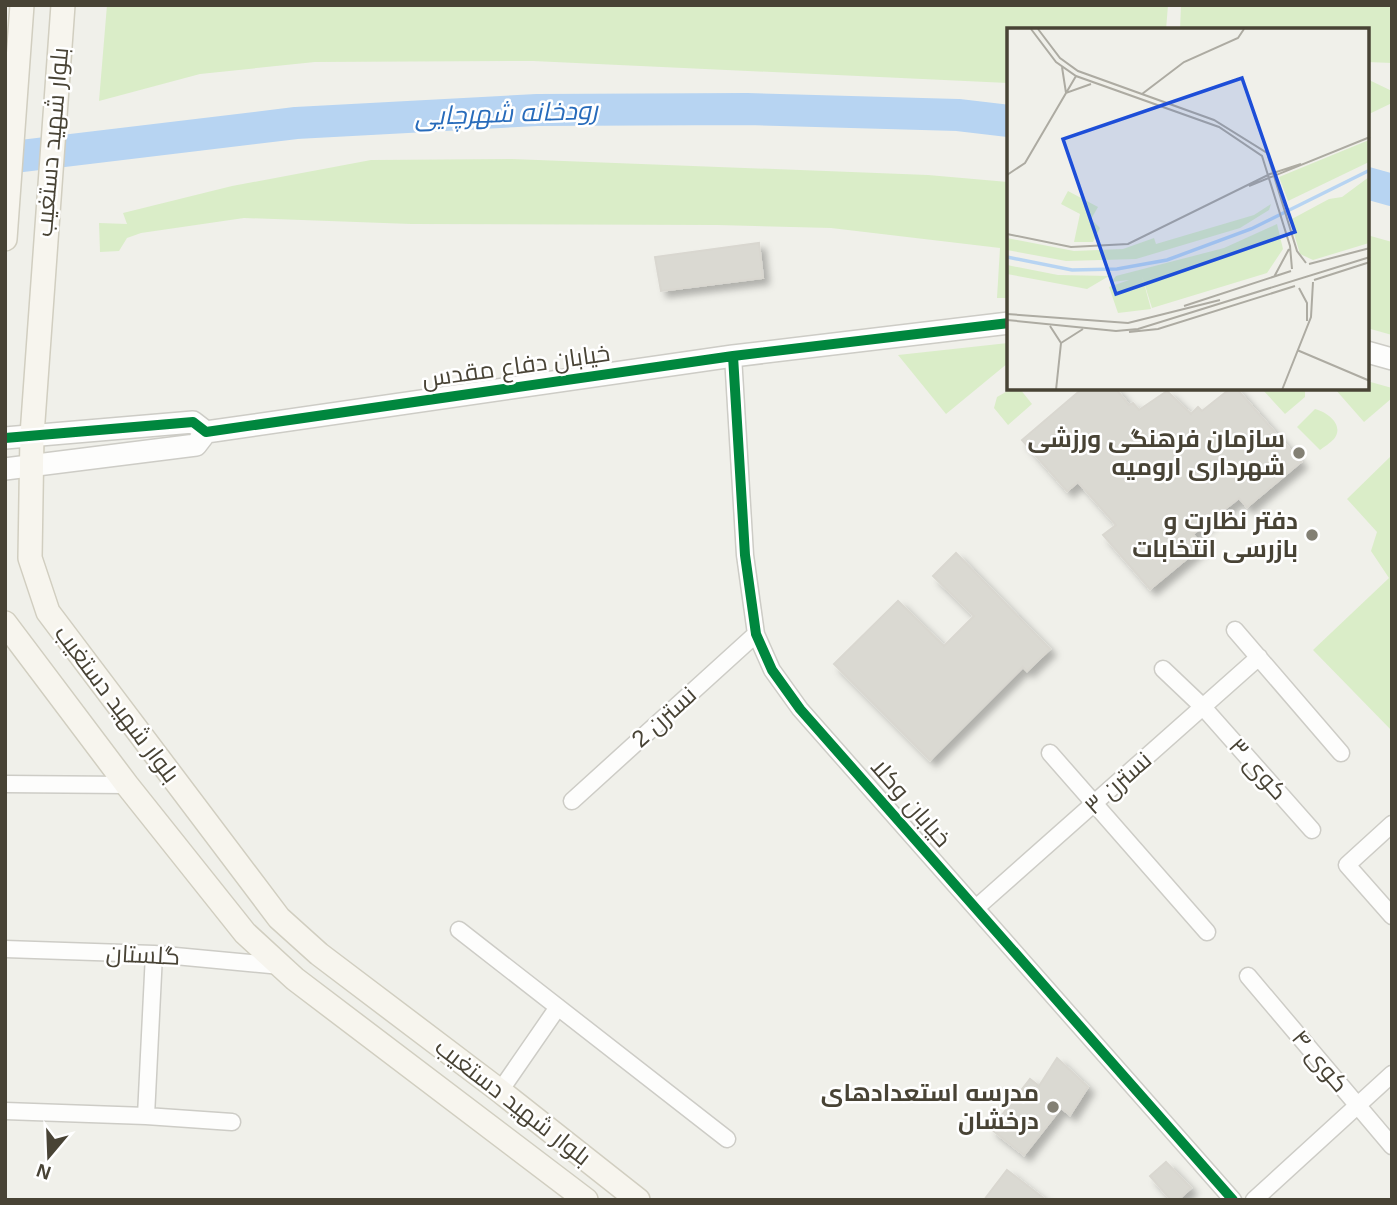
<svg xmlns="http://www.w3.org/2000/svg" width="1397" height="1205" font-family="Arial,Cairo,sans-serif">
<defs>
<filter id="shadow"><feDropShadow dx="6" dy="6" stdDeviation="3.5" flood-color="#0004"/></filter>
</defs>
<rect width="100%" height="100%" fill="#f0f0ea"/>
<!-- green -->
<path fill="#daedc8" d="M 107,5 L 1168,5 L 1166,30 L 1009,30 L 1008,83 L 533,61 L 315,62 L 200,74 L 99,101 Z
M 1181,5 L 1392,5 L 1392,63 L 1367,62 L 1367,30 L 1180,30 Z
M 1367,79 L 1392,91 L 1392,103 L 1367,115 Z
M 512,159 L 928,175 L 1008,182 L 1008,298 L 997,298 L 1000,248 L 831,228 L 717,225 L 411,224 L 244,218 L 141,233 L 127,238 L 119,251 L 100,252 L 99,223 L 127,224 L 123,213 L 232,186 L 371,160 Z
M 1367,235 L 1392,242 L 1392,335 L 1367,328 Z
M 1008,343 L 1008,363 L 946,414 L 898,355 Z
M 1367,381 L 1392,388 L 1392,398 L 1364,422 L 1335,389 L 1367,388 Z
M 1011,389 L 1020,389 L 1032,404 L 1008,425 L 994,408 L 997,397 Z
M 1262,389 L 1305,389 L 1305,397 L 1285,414 Z
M 1315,409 C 1327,412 1345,425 1334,439 C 1330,443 1324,447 1320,450 L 1297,427 Z
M 1392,455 L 1392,731 L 1313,650 L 1389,578 L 1371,551 L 1377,532 L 1347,499 Z"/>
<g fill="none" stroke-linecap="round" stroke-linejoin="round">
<!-- river -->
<path stroke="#b7d4f2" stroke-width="32" d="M 5,158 L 296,123 L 537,110 L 747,109 L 958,115 L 1009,121
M 1367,183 L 1392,190"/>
</g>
<!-- building -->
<path fill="#dad9d2" stroke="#d9d7d0" stroke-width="2" filter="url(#shadow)" d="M 759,243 L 763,278 L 661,291 L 655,257 Z
M 1083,388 L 1115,388 L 1129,405 L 1133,403 L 1139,410 L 1167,391 L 1191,414 L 1198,407 L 1202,411 L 1231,388 L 1236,388 L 1301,462 L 1247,507 L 1239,498 L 1193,534 L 1202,546 L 1150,589 L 1103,535 L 1116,525 L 1078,482 L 1067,491 L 1022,440 Z
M 956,553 L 1050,649 L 1027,671 L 1023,667 L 930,760 L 834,664 L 898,601 L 944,646 L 974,616 L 933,576 Z
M 1057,1058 L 1088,1087 L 1070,1115 L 1061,1108 L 1024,1155 L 991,1129 L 1030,1079 L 1039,1086 Z
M 1166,1162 L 1191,1188 L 1178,1200 L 1171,1200 L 1150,1176 Z
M 1007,1170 L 1046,1200 L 984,1200 Z"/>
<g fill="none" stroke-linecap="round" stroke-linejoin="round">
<defs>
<path id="minor" d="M 733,356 L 745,555 L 756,634 L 772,670 L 800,709 L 1233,1200
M 1235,630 L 1341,753
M 1163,669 L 1203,707 L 1312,830
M 1050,753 L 1207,932
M 5,784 L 127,785
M 572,801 L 756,634
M 1392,824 L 1347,865 L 1392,916
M 976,908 L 1259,657
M 459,930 L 727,1139
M 5,949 L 154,954 L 281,966
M 1248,976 L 1392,1146
M 500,1091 L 558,1007
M 5,1111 L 146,1116 L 232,1122
M 146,1116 L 154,954
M 1254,1200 L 1392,1074"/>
<path id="tertiary" d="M 1367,352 L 1392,359
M 5,438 L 193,422 L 206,432 L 733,356 L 1009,323
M 5,469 L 196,445 L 206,432"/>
<path id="secondary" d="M 63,5 L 32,435 L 30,558 L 48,612 L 279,918 L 319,954 L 500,1091 L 638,1200
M 5,239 L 22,5
M 5,623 L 127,785 L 245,933 L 295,979 L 586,1200"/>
</defs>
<!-- minor casing -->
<use href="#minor" stroke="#cdccc6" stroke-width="19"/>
<!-- tertiary casing -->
<use href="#tertiary" stroke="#cdccc6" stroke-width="24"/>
<!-- secondary casing -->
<use href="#secondary" stroke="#d1cec0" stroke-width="26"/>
<!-- minor -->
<use href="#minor" stroke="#fdfdfc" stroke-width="16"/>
<!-- tertiary -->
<use href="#tertiary" stroke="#fdfdfc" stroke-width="21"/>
<!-- secondary -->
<use href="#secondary" stroke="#f7f5ee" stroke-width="23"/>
<defs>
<path id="cycleway" d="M 733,356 L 745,555 L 756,634 L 772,670 L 800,709 L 1233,1200
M 5,438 L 193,422 L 206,432 L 733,356 L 1009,323"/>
</defs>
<!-- cycleway casing -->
<use href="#cycleway" stroke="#fff" stroke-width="15"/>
<!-- cycleway -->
<use href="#cycleway" stroke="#00873e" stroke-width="10"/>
</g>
<!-- markers -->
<g fill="#838074" stroke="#fff" stroke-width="2.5">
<circle cx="1299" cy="453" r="7"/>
<circle cx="1312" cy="535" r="7"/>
<circle cx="1053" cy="1107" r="7"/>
</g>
<g text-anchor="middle" stroke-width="5" stroke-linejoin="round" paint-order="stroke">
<!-- street labels -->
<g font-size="24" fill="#484335" stroke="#fff">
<text transform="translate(52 142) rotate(-85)" y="8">بلوار شهید دستغیب</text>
<text transform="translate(516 366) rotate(-8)" y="8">خیابان دفاع مقدس</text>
<text transform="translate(117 704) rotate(53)" y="8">بلوار شهید دستغیب</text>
<text transform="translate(664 717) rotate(-42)" y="8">نسترن 2</text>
<text transform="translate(1258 769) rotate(48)" y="8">کوی ۳</text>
<text transform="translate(1118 783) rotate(-42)" y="8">نسترن ۳</text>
<text transform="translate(911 803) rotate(49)" y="8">خیابان وکلا</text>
<text transform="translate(143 955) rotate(3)" y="8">گلستان</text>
<text transform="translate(1320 1061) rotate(50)" y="8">کوی ۴</text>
<text transform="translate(513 1102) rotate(38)" y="8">بلوار شهید دستغیب</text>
</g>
<!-- poi labels -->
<g font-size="24" font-weight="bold" fill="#484335" stroke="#fff" text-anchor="end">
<text x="1285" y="447">سازمان فرهنگی ورزشی<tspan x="1285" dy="28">شهرداری ارومیه</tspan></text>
<text x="1298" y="529">دفتر نظارت و<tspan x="1298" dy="28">بازرسی انتخابات</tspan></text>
<text x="1039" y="1101">مدرسه استعدادهای<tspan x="1039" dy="28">درخشان</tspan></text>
</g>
<!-- water labels -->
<g font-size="26" font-style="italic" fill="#276bbb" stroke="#fff">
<text transform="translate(506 113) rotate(-2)" y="9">رودخانه شهرچایی</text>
</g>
</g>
<!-- overview -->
<g transform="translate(1007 28)">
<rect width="362" height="362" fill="#f0f0ea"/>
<path d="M 362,112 L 362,134 L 281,173 L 272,149 ZM 362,149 L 362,215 L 306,232 L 293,226 L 283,192 L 322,171 L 335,169 ZM 61,163 L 91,179 L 84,191 L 93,200 L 86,214 L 67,214 L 73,186 L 54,176 ZM 264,176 L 262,182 L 233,200 L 129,231 L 59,233 L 0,222 L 0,210 L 67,223 L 116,221 L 147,210 L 149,216 L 247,187 ZM 270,196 L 276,221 L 260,245 L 145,280 L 135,248 L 144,281 L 111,285 L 102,259 L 122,252 L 104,254 L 109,248 L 217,220 ZM 0,237 L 51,247 L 102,248 L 80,261 L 0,246 Z" fill="#daedc8"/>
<path fill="none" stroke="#b7d4f2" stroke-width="3.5" d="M 0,229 L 65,242 L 110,241 L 160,232 L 244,201 L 363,142"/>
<path fill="none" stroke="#adaba2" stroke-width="2" d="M 24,1 L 49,34 L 69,48 L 212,99 L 255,128 L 283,218 L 285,241M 31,1 L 53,30 L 71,43 L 207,92 L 260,125 L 290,223 L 299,235M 55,39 L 59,65 L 84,56M 135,66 L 177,34 L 231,10 L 237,1M 0,147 L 18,135 L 69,48M 242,158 L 363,109M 0,206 L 64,219 L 121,216 L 263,146 L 294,136M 302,236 L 363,220M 267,249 L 282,221M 307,252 L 363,234M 292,260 L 300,275 L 300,293M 177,278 L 284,243M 0,286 L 121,295 L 213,272M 0,292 L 109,303 L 131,301 L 363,229M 43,298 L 54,315 L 49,362M 122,304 L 151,301 L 288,258M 54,315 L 76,301M 290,322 L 363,353M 275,362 L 304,289 L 306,254"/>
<path fill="#1d4ed8" fill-opacity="0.15" stroke="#1d4ed8" stroke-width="3.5" d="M 235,50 L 288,204 L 109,266 L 56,111 Z"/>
<rect width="362" height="362" fill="none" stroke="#484335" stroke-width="3.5"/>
</g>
<!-- border -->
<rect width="1397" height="1205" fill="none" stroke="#484335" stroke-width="14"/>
<!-- north arrow -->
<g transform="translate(49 1156) rotate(199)" stroke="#ffffff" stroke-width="5" paint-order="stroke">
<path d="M0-5L12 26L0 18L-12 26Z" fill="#484335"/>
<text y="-10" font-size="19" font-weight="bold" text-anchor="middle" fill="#484335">N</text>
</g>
</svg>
